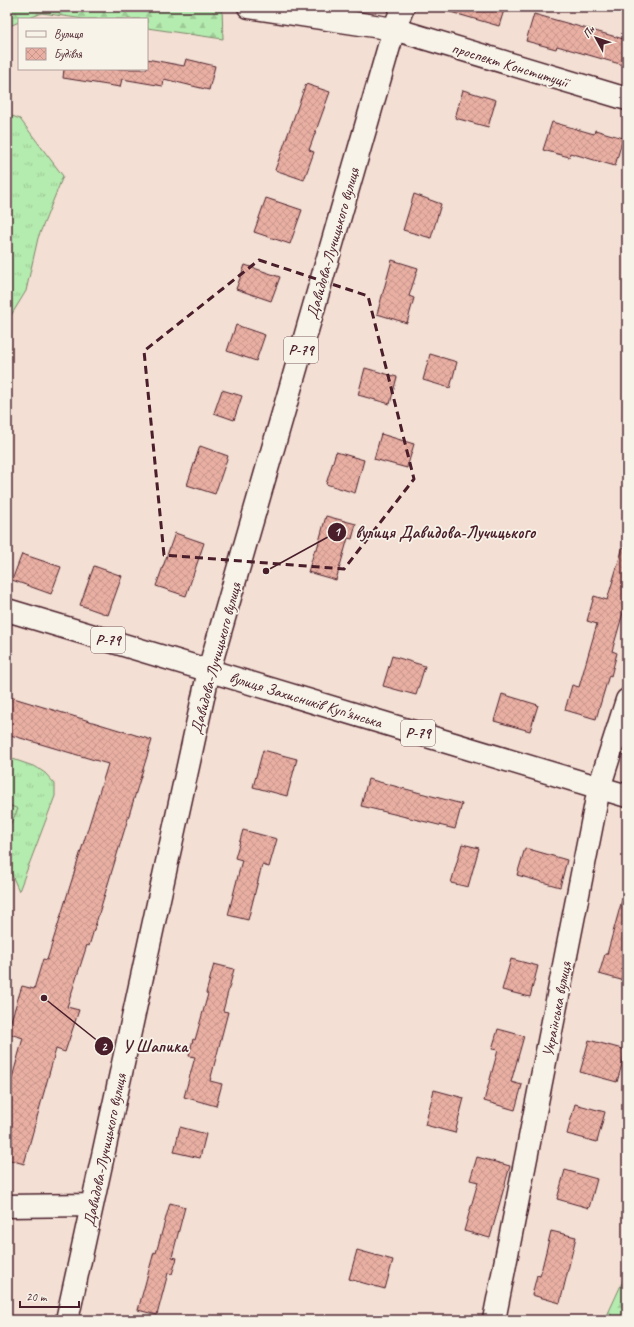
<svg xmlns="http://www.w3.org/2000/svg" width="634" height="1327" font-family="Caveat,sans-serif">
<defs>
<pattern id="grass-tufts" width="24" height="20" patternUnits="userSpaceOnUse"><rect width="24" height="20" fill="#b4ebae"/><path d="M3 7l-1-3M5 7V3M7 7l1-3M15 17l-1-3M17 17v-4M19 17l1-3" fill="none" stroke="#9cc996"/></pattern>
<pattern id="forest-firs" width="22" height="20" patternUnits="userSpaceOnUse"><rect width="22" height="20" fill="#b4ebae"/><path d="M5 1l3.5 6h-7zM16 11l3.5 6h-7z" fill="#9cc996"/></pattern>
<pattern id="park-dots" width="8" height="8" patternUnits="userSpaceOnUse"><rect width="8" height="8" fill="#b4ebae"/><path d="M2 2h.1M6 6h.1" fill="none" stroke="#9cc996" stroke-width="1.8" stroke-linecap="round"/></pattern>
<pattern id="building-cross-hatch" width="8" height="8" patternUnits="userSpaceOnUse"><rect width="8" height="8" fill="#e9afa3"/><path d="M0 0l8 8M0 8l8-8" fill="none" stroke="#c9968c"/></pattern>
</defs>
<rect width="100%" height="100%" fill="#f3dfd3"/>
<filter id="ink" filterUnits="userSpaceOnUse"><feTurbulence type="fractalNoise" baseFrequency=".025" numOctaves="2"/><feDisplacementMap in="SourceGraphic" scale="8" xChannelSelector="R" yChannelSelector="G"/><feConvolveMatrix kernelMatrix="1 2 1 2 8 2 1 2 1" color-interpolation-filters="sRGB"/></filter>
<g filter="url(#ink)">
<!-- grass -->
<path fill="url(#grass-tufts)" stroke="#7f856c" d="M 7,114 L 20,119 L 63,176 L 38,238 L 26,291 L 7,322 Z
M 7,757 L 36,767 L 45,773 L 55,784 L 55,796 L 19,891 L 7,864 Z"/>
<!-- forest -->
<path fill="url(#forest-firs)" stroke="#7f856c" d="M 7,7 L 222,7 L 223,39 L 147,28 L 147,19 L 84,19 L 42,13 L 27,19 L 19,19 L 19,22 L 7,27 Z
M 627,1272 L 627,1320 L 605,1320 Z"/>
<!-- park -->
<path fill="url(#park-dots)" stroke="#7f856c" d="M 7,804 L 18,809 L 8,829 L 7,828 Z"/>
<!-- building -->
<path fill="url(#building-cross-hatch)" stroke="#4a1f2b" d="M 448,7 L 505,7 L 499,26 L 447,11 Z
M 534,14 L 627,40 L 627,66 L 557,46 L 556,49 L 526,41 Z
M 147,59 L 184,66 L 186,59 L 215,66 L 209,90 L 164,79 L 163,86 L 122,79 L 120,87 L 63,78 L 64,69 L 147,69 Z
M 306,84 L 330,92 L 309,150 L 314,152 L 304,180 L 275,170 Z
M 463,90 L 496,100 L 488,127 L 455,118 Z
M 552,122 L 594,134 L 595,130 L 623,138 L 615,166 L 570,153 L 569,157 L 543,150 Z
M 414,194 L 441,204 L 431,238 L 403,230 Z
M 266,198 L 302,210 L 290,244 L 254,232 Z
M 392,260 L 418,268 L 409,296 L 414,298 L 407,323 L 377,314 Z
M 245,265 L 280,277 L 271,301 L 236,289 Z
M 236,325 L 265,335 L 256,361 L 227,351 Z
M 430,354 L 457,362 L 450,388 L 423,380 Z
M 365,368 L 397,377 L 390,404 L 358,395 Z
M 222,390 L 242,396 L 234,420 L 214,413 Z
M 381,434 L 414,444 L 407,468 L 374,459 Z
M 200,446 L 228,456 L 215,494 L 187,485 Z
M 336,452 L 364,460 L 355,493 L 326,484 Z
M 326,516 L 356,524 L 352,539 L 348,538 L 336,580 L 308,572 L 315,549 L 317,549 Z
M 175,533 L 204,543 L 186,596 L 156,586 Z
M 623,547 L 627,548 L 627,599 L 612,651 L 617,653 L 611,676 L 609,675 L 596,719 L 565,710 L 572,685 L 579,687 L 597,624 L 587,621 L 594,596 L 607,600 Z
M 22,554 L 61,567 L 51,594 L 12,580 Z
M 94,566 L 122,576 L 108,615 L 80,605 Z
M 392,656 L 425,666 L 416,695 L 383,686 Z
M 502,694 L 538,705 L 530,731 L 494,721 Z
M 7,696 L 152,740 L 89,946 L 87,945 L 67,1007 L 79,1010 L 65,1052 L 56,1049 L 24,1164 L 7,1159 L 7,1096 L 23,1038 L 7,1033 L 22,986 L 34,989 L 43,959 L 47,960 L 108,764 L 7,734 Z
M 263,750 L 297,759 L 287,796 L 253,787 Z
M 368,779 L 462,804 L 455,829 L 361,806 Z
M 243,830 L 277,839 L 269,867 L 262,865 L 248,920 L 228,915 L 242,860 L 235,858 Z
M 462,844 L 479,848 L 468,887 L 451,883 Z
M 525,848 L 567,860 L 560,887 L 517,875 Z
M 622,900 L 627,900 L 627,957 L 621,980 L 599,974 L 605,954 L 607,954 Z
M 511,959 L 538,966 L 530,997 L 502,990 Z
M 214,964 L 234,969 L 223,1011 L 228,1012 L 210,1081 L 222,1084 L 216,1106 L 184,1097 L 195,1057 L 189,1056 L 193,1039 L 195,1040 L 208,994 L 206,993 Z
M 498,1029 L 524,1036 L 511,1082 L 522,1085 L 515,1110 L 484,1101 L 498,1050 L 492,1049 Z
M 589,1040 L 626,1050 L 617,1082 L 580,1072 Z
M 434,1090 L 464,1098 L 455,1133 L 425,1125 Z
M 575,1104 L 605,1112 L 597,1142 L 567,1134 Z
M 180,1127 L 206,1134 L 200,1158 L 174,1152 Z
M 477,1157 L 510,1166 L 490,1238 L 464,1231 L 478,1182 L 470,1180 Z
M 565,1170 L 597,1179 L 589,1208 L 557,1199 Z
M 170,1203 L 185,1207 L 172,1257 L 177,1258 L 172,1274 L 168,1273 L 157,1315 L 138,1310 L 154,1252 L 156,1253 Z
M 551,1231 L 576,1237 L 560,1303 L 532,1295 L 537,1275 L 540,1276 Z
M 357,1250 L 393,1260 L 385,1289 L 349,1279 Z"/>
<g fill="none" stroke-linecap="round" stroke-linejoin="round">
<defs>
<path id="minor" d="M 394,29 L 403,7
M 7,1206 L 92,1205
M 67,1320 L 209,670
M 494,1320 L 599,788 L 627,700"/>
<path id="major" d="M 249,7 L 394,29 L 627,99
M 7,610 L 627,796
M 209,670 L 394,29"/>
</defs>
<!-- minor casing -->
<use href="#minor" stroke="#4a1f2b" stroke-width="25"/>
<!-- major casing -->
<use href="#major" stroke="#4a1f2b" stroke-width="25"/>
<!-- minor -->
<use href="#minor" stroke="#f7f3e8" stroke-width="22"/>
<!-- major -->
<use href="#major" stroke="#f7f3e8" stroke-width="22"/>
</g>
</g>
<!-- marked area -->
<path fill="none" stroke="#4a1f2b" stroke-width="3" stroke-dasharray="8 5" stroke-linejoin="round" d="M 259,260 L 368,296 L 414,479 L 344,569 L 164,555 L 144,351 Z"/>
<g text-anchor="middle" stroke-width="3.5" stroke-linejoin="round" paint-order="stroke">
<!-- shield labels -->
<g fill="#f7f3e8" stroke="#7e5f64" stroke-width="1">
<rect x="284" y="337" width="34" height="26" rx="3"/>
<rect x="91" y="627" width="34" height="26" rx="3"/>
<rect x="401" y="720" width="34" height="26" rx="3"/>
</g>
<g font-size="15" font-weight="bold" fill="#4a1f2b">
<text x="301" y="355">Р-79</text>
<text x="108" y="645">Р-79</text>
<text x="418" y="738">Р-79</text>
</g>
<!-- street labels -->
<g font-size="16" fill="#4a1f2b" stroke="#f7f3e8">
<text transform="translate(510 64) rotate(17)" y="6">проспект Конституції</text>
<text transform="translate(332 243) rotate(-74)" y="6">Давидова-Лучицького вулиця</text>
<text transform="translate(215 658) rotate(-75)" y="6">Давидова-Лучицького вулиця</text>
<text transform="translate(306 699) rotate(17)" y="6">вулиця Захисників Куп'янська</text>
<text transform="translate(556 1009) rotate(-79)" y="6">Українська вулиця</text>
<text transform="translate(104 1150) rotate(-78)" y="6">Давидова-Лучицького вулиця</text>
</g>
</g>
<!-- callouts -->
<path fill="none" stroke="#4a1f2b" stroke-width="1.5" d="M266 571L337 532M44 998L104 1046"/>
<g fill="#4a1f2b" stroke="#f7f3e8" stroke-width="1.5">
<circle cx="266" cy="571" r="4"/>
<circle cx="44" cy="998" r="4"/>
<circle cx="337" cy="532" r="10"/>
<circle cx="104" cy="1046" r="10"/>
</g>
<g font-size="12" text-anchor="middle" font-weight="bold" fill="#fff">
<text x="337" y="536">1</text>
<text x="104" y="1051">2</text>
</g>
<g font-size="17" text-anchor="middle" font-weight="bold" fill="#4a1f2b" stroke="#f7f3e8" stroke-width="3.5" stroke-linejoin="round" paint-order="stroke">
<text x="445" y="538">вулиця Давидова-Лучицького</text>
<text x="155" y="1052">У Шапика</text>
</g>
<!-- margin -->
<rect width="634" height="1327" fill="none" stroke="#f7f3e8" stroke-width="24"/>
<rect x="12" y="12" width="610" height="1303" fill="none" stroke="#4a1f2b" stroke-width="1.5" filter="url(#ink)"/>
<!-- legend -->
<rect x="18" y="18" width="130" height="52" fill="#f7f3e8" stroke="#b29e9c"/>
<rect x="26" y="31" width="20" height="6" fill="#f7f3e8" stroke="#b29e9c"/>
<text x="54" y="38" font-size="12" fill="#4a1f2b">Вулиця</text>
<rect x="26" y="48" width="20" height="12" fill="url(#building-cross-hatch)" stroke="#b29e9c"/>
<text x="54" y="58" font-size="12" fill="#4a1f2b">Будівля</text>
<!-- north arrow -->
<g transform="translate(596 38) rotate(310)" stroke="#f7f3e8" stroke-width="3" paint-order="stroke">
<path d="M0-3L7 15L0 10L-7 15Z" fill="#4a1f2b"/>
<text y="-6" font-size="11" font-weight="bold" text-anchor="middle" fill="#4a1f2b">Пн</text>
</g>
<!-- scale -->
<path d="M20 1301v6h59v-6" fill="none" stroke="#4a1f2b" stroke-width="2"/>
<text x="26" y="1301" font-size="12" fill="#4a1f2b" stroke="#f7f3e8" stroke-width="3" paint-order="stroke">20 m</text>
</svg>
